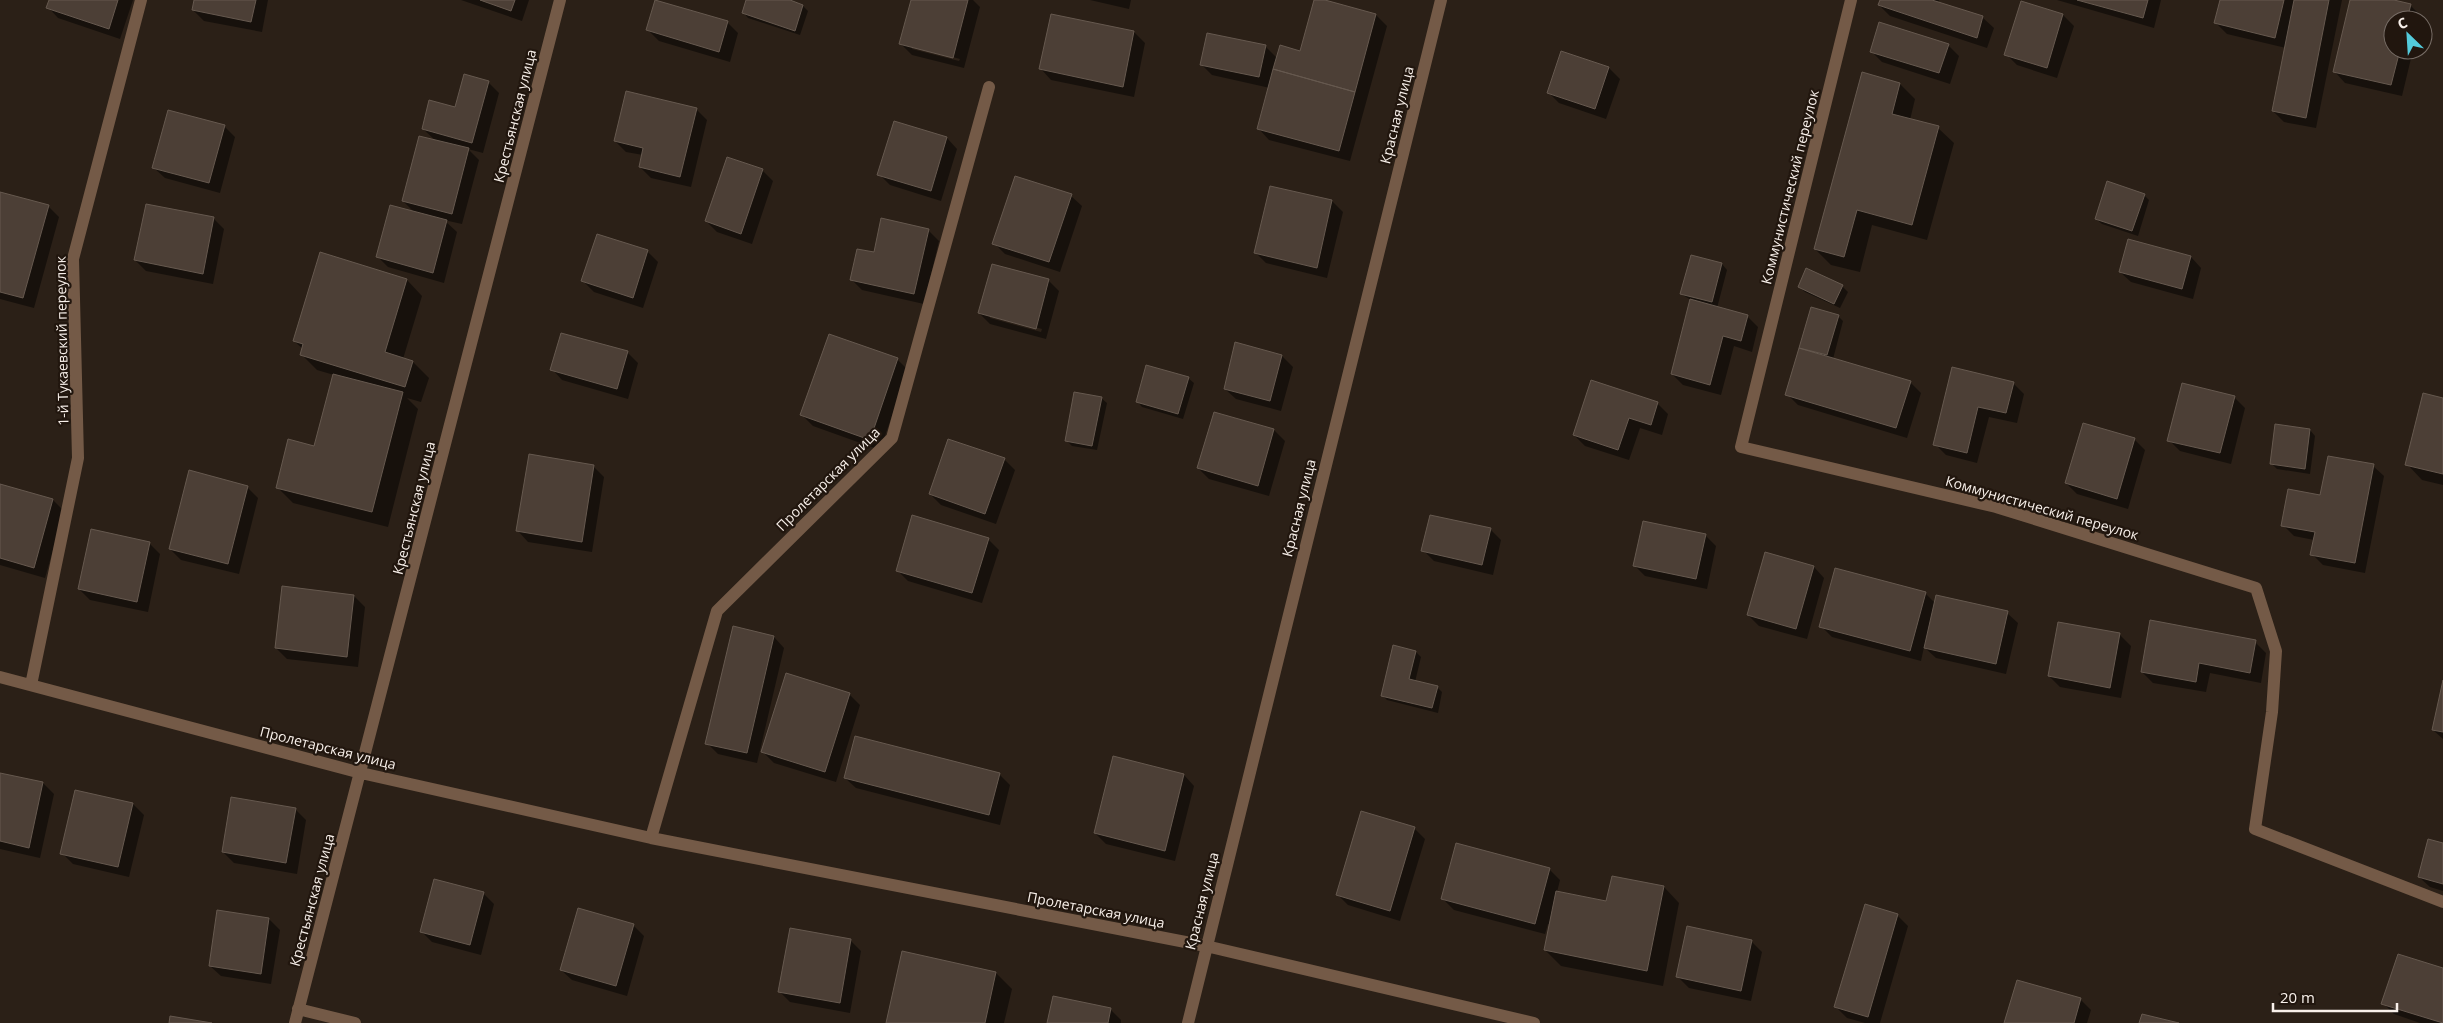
<svg xmlns="http://www.w3.org/2000/svg" width="2443" height="1023" font-family="'Open Sans',sans-serif">
<rect width="100%" height="100%" fill="#2b2017"/>
<!-- shadow -->
<path fill="#0007" fill-rule="evenodd" d="M 50,0 L 133,0 L 120,39 L 58,18 L 48,7 Z
M 195,0 L 268,0 L 262,32 L 204,21 L 193,10 Z
M 461,0 L 529,0 L 522,21 Z
M 747,0 L 786,0 L 803,6 L 808,11 L 800,35 L 748,18 L 743,12 Z
M 913,0 L 973,0 L 980,7 L 964,68 L 912,55 L 901,44 ZM 912,46 L 960,59 L 959,61 L 912,49 Z
M 1090,0 L 1131,0 L 1129,9 Z
M 1315,0 L 1376,15 L 1387,26 L 1350,161 L 1269,140 L 1259,129 L 1270,88 L 1212,75 L 1201,64 L 1265,46 L 1277,58 L 1301,52 Z
M 1881,0 L 1939,0 L 1938,3 L 1983,18 L 1994,28 L 1987,48 L 1890,16 L 1879,5 Z
M 2057,0 L 2161,0 L 2154,28 Z
M 2221,0 L 2342,0 L 2316,128 L 2284,122 L 2273,111 L 2286,48 L 2227,34 L 2216,23 Z
M 2351,0 L 2389,0 L 2410,5 L 2421,16 L 2420,20 L 2393,20 L 2393,50 L 2413,50 L 2402,96 L 2345,83 L 2335,72 Z
M 2022,3 L 2063,15 L 2074,26 L 2057,78 L 2017,65 L 2006,54 Z
M 727,22 L 738,33 L 730,62 L 659,41 L 648,30 Z
M 1134,32 L 1145,43 L 1134,97 L 1051,80 L 1041,69 Z
M 1948,45 L 1959,56 L 1950,84 L 1882,62 L 1871,51 Z
M 1562,52 L 1609,68 L 1620,79 L 1606,119 L 1559,103 L 1548,92 Z
M 488,82 L 499,93 L 483,153 L 468,149 L 479,160 L 462,224 L 444,220 L 457,232 L 444,283 L 388,267 L 377,256 L 415,213 L 403,201 L 436,141 L 423,129 L 456,109 Z
M 1900,84 L 1915,99 L 1910,120 L 1938,128 L 1954,143 L 1927,240 L 1872,225 L 1860,272 L 1831,265 L 1815,249 Z
M 696,109 L 707,120 L 691,187 L 651,178 L 640,167 L 643,155 L 626,152 L 615,141 Z
M 224,126 L 235,137 L 220,193 L 165,178 L 154,168 Z
M 947,138 L 957,149 L 941,201 L 890,185 L 879,174 Z
M 762,170 L 773,181 L 752,244 L 717,232 L 706,221 Z
M 1271,187 L 1332,201 L 1343,212 L 1327,278 L 1266,263 L 1255,252 Z
M 0,193 L 48,206 L 59,217 L 34,308 L 0,299 Z
M 2144,195 L 2149,200 L 2138,236 L 2102,224 L 2096,219 Z
M 1071,196 L 1082,206 L 1060,272 L 1005,254 L 994,243 Z
M 213,218 L 224,229 L 213,284 L 146,271 L 135,260 Z
M 928,230 L 939,241 L 924,304 L 862,290 L 851,279 L 875,254 Z
M 647,251 L 658,262 L 643,308 L 594,292 L 583,281 Z
M 1692,257 L 1722,264 L 1727,270 L 1717,308 L 1747,316 L 1758,327 L 1752,352 L 1734,346 L 1721,395 L 1683,385 L 1672,374 L 1691,300 L 1681,294 Z
M 2191,257 L 2201,268 L 2193,299 L 2131,282 L 2120,272 Z
M 407,280 L 422,296 L 403,359 L 413,362 L 429,378 L 421,402 L 407,398 L 418,409 L 388,527 L 293,503 L 277,487 L 315,448 L 334,375 L 317,370 L 301,354 L 303,349 L 294,341 Z
M 1048,280 L 1059,291 L 1046,339 L 990,324 L 979,313 ZM 990,315 L 1042,329 L 1041,332 L 990,318 Z
M 1842,286 L 1848,292 L 1840,308 L 1805,292 L 1799,287 Z
M 1812,309 L 1838,316 L 1843,321 L 1833,359 L 1910,382 L 1921,393 L 1907,438 L 1798,405 L 1787,394 Z
M 1236,344 L 1282,356 L 1293,367 L 1281,411 L 1236,399 L 1225,389 Z
M 627,352 L 638,363 L 628,399 L 562,380 L 552,369 Z
M 897,359 L 908,370 L 880,450 L 813,426 L 802,415 Z
M 1953,369 L 2013,383 L 2024,394 L 2017,423 L 1989,417 L 1977,463 L 1946,455 L 1935,444 Z
M 1188,378 L 1194,383 L 1183,419 L 1142,407 L 1137,401 Z
M 2234,397 L 2245,408 L 2231,464 L 2180,451 L 2169,440 Z
M 1101,398 L 1107,403 L 1097,450 L 1072,446 L 1066,440 Z
M 2443,399 L 2443,485 L 2422,480 L 2407,464 Z
M 1657,403 L 1668,414 L 1662,435 L 1640,428 L 1629,460 L 1585,446 L 1574,435 Z
M 1215,413 L 1274,430 L 1285,441 L 1269,496 L 1209,479 L 1198,468 Z
M 2310,430 L 2315,436 L 2310,474 L 2277,469 L 2271,463 Z
M 2134,439 L 2145,450 L 2128,509 L 2077,494 L 2066,483 Z
M 1004,459 L 1015,470 L 996,524 L 941,505 L 930,494 Z
M 593,466 L 604,477 L 592,552 L 528,542 L 518,531 Z
M 2373,466 L 2384,476 L 2365,573 L 2323,565 L 2312,554 L 2314,540 L 2294,536 L 2283,525 L 2321,496 Z
M 0,485 L 53,500 L 64,511 L 45,578 L 0,565 Z
M 247,487 L 258,498 L 239,574 L 181,560 L 170,549 Z
M 1490,529 L 1501,540 L 1493,575 L 1434,561 L 1423,550 Z
M 1705,535 L 1716,546 L 1707,589 L 1645,576 L 1634,565 Z
M 988,539 L 999,550 L 982,603 L 908,581 L 897,570 Z
M 149,543 L 160,554 L 148,612 L 90,600 L 79,589 Z
M 1814,567 L 1824,578 L 1807,639 L 1759,626 L 1748,615 Z
M 1925,593 L 1935,603 L 2007,613 L 2018,623 L 2006,674 L 1936,658 L 1924,647 L 1921,661 L 1832,637 L 1821,626 Z
M 354,596 L 365,607 L 358,667 L 287,659 L 276,648 Z
M 2059,624 L 2120,635 L 2131,646 L 2121,698 L 2060,687 L 2049,676 Z
M 774,637 L 784,648 L 757,763 L 718,754 L 707,743 Z
M 2255,642 L 2266,653 L 2261,683 L 2210,673 L 2206,692 L 2153,683 L 2142,672 Z
M 1416,652 L 1421,657 L 1415,682 L 1437,687 L 1442,692 L 1438,713 L 1387,700 L 1382,695 Z
M 2443,685 L 2443,739 L 2433,730 Z
M 849,694 L 860,705 L 836,782 L 774,763 L 763,752 Z
M 0,774 L 43,783 L 54,794 L 40,858 L 0,849 Z
M 999,774 L 1010,785 L 1000,825 L 856,788 L 845,778 Z
M 1184,775 L 1194,786 L 1175,861 L 1106,844 L 1095,833 Z
M 133,804 L 144,815 L 129,877 L 73,864 L 62,853 Z
M 295,809 L 306,820 L 297,874 L 234,863 L 223,852 Z
M 1414,828 L 1425,839 L 1400,921 L 1348,905 L 1337,894 Z
M 2443,844 L 2443,891 L 2430,887 L 2419,877 Z
M 1549,869 L 1560,880 L 1557,892 L 1607,902 L 1664,887 L 1679,903 L 1663,986 L 1561,966 L 1545,950 L 1550,924 L 1548,924 L 1545,934 L 1454,910 L 1443,899 Z
M 483,893 L 494,904 L 481,955 L 432,942 L 421,931 Z
M 1897,915 L 1908,926 L 1880,1023 L 1865,1023 L 1847,1018 L 1836,1007 Z
M 269,919 L 280,930 L 271,984 L 221,976 L 210,966 Z
M 633,925 L 644,936 L 627,996 L 572,980 L 561,970 Z
M 850,940 L 861,951 L 850,1013 L 790,1002 L 779,991 Z
M 1751,941 L 1762,952 L 1751,1001 L 1689,988 L 1678,977 Z
M 903,953 L 996,973 L 1012,989 L 1004,1023 L 888,1023 Z
M 2443,970 L 2443,1023 L 2420,1023 L 2394,1014 L 2383,1003 Z
M 2080,999 L 2091,1010 L 2087,1023 L 2006,1023 Z
M 1110,1009 L 1121,1020 L 1121,1023 L 1048,1023 Z"/>
<!-- building -->
<path fill="#4c3f36" stroke="#66594f" d="M 49,0 L 118,0 L 109,29 L 46,8 Z
M 194,0 L 256,0 L 251,22 L 192,10 Z
M 480,0 L 515,0 L 511,11 Z
M 655,0 L 728,21 L 719,52 L 646,30 Z
M 746,0 L 790,0 L 803,5 L 795,31 L 742,13 Z
M 911,0 L 968,0 L 953,58 L 899,44 Z
M 1314,0 L 1325,0 L 1376,14 L 1355,92 L 1273,69 L 1280,45 L 1300,51 Z
M 1880,0 L 1932,0 L 1983,16 L 1977,38 L 1878,5 Z
M 2077,0 L 2148,0 L 2143,18 Z
M 2220,0 L 2284,0 L 2275,38 L 2214,23 Z
M 2294,0 L 2329,0 L 2306,118 L 2272,111 Z
M 2350,0 L 2394,0 L 2411,4 L 2407,20 L 2393,20 L 2393,50 L 2400,50 L 2391,85 L 2333,72 Z
M 2021,1 L 2063,14 L 2047,68 L 2004,55 Z
M 1051,14 L 1134,31 L 1123,87 L 1039,69 Z
M 1879,22 L 1949,44 L 1939,73 L 1870,52 Z
M 1207,33 L 1266,45 L 1259,77 L 1200,65 Z
M 1561,51 L 1609,67 L 1595,109 L 1547,93 Z
M 1273,69 L 1355,92 L 1339,151 L 1257,129 Z
M 1862,72 L 1900,83 L 1892,114 L 1939,126 L 1912,225 L 1857,210 L 1844,257 L 1814,249 Z
M 464,74 L 489,81 L 472,143 L 422,129 L 429,100 L 455,107 Z
M 626,91 L 697,108 L 680,177 L 639,167 L 643,148 L 614,141 Z
M 168,110 L 225,125 L 209,183 L 152,168 Z
M 894,121 L 947,137 L 931,191 L 877,175 Z
M 419,136 L 469,148 L 452,214 L 402,201 Z
M 727,157 L 763,169 L 741,234 L 705,221 Z
M 1015,176 L 1072,194 L 1049,262 L 992,244 Z
M 2107,181 L 2145,194 L 2132,231 L 2095,219 Z
M 1270,186 L 1332,200 L 1317,268 L 1254,253 Z
M 0,192 L 49,205 L 23,298 L 0,292 Z
M 146,204 L 214,217 L 203,274 L 134,260 Z
M 390,205 L 447,220 L 433,273 L 376,257 Z
M 881,218 L 929,229 L 914,294 L 850,280 L 857,249 L 874,252 Z
M 597,234 L 648,250 L 633,298 L 581,281 Z
M 2128,239 L 2191,256 L 2182,289 L 2119,272 Z
M 320,252 L 407,279 L 385,352 L 413,361 L 405,387 L 300,355 L 303,344 L 293,341 Z
M 1691,255 L 1722,263 L 1712,302 L 1680,294 Z
M 992,264 L 1049,279 L 1036,329 L 978,313 Z
M 1806,268 L 1843,285 L 1834,304 L 1798,287 Z
M 1690,299 L 1748,315 L 1741,341 L 1723,336 L 1710,385 L 1671,374 Z
M 1811,307 L 1839,315 L 1827,355 L 1799,348 Z
M 561,333 L 628,351 L 617,389 L 550,370 Z
M 829,334 L 898,358 L 870,440 L 800,415 Z
M 1235,342 L 1282,355 L 1270,401 L 1224,389 Z
M 1799,348 L 1911,381 L 1896,428 L 1785,395 Z
M 1146,365 L 1189,377 L 1178,414 L 1136,402 Z
M 1952,367 L 2014,382 L 2006,413 L 1978,407 L 1967,453 L 1933,445 Z
M 333,374 L 403,392 L 372,512 L 276,488 L 288,439 L 314,446 Z
M 1591,380 L 1658,402 L 1651,425 L 1629,418 L 1618,450 L 1573,435 Z
M 2182,383 L 2235,396 L 2220,453 L 2167,441 Z
M 1074,392 L 1102,397 L 1092,446 L 1065,441 Z
M 2423,393 L 2443,398 L 2443,474 L 2405,465 Z
M 1214,412 L 1274,429 L 1258,486 L 1197,468 Z
M 2083,423 L 2135,438 L 2117,499 L 2065,483 Z
M 2275,424 L 2310,429 L 2305,469 L 2270,464 Z
M 948,439 L 1005,458 L 985,514 L 929,494 Z
M 529,454 L 594,465 L 582,542 L 516,531 Z
M 2328,456 L 2374,464 L 2355,563 L 2310,555 L 2315,532 L 2281,526 L 2288,489 L 2320,495 Z
M 189,470 L 248,486 L 228,564 L 169,549 Z
M 0,484 L 53,499 L 34,568 L 0,558 Z
M 912,515 L 989,538 L 972,593 L 896,571 Z
M 1430,515 L 1491,528 L 1482,565 L 1421,551 Z
M 1643,521 L 1706,534 L 1696,579 L 1633,566 Z
M 91,529 L 150,542 L 137,602 L 78,589 Z
M 1765,552 L 1814,566 L 1796,629 L 1747,615 Z
M 1835,568 L 1926,592 L 1910,651 L 1819,627 Z
M 282,586 L 354,595 L 347,657 L 275,648 Z
M 1936,595 L 2008,611 L 1996,664 L 1924,648 Z
M 2150,620 L 2256,640 L 2250,673 L 2199,663 L 2196,682 L 2141,672 Z
M 2058,622 L 2120,633 L 2110,688 L 2048,676 Z
M 733,626 L 774,636 L 747,753 L 705,744 Z
M 1393,645 L 1416,651 L 1409,679 L 1438,686 L 1432,708 L 1381,696 Z
M 786,673 L 850,693 L 825,772 L 761,752 Z
M 2443,680 L 2443,732 L 2432,730 Z
M 855,736 L 1000,773 L 989,815 L 844,778 Z
M 1113,756 L 1184,774 L 1165,851 L 1094,833 Z
M 0,773 L 43,782 L 29,848 L 0,841 Z
M 75,790 L 133,803 L 118,867 L 60,854 Z
M 231,797 L 296,808 L 286,863 L 222,852 Z
M 1361,811 L 1415,827 L 1390,911 L 1336,895 Z
M 2428,839 L 2443,843 L 2443,884 L 2418,877 Z
M 1456,843 L 1550,868 L 1535,924 L 1441,899 Z
M 1612,876 L 1664,886 L 1647,971 L 1544,950 L 1556,891 L 1606,901 Z
M 434,879 L 484,892 L 470,945 L 420,932 Z
M 1865,904 L 1898,914 L 1868,1017 L 1834,1007 Z
M 578,908 L 634,924 L 616,986 L 560,970 Z
M 217,910 L 269,918 L 261,974 L 209,966 Z
M 1687,926 L 1752,940 L 1741,991 L 1676,977 Z
M 790,928 L 851,939 L 840,1003 L 778,992 Z
M 902,951 L 996,972 L 985,1023 L 886,1023 Z
M 2398,954 L 2443,968 L 2443,1023 L 2381,1004 Z
M 2017,980 L 2081,998 L 2074,1023 L 2004,1023 Z
M 1053,996 L 1111,1008 L 1108,1023 L 1047,1023 Z
M 2142,1014 L 2179,1023 L 2139,1023 Z
M 170,1016 L 212,1023 L 169,1023 Z"/>
<g fill="none" stroke-linecap="round" stroke-linejoin="round">
<!-- minor -->
<path stroke="#745a47" stroke-width="12" d="M 1851,0 L 1741,447 L 1996,507 L 2256,588 L 2276,651 L 2272,712 L 2255,829 L 2443,902
M 0,677 L 361,773 L 651,838 L 1206,946 L 1534,1023
M 31,685 L 78,458 L 73,259 L 141,0
M 651,838 L 717,611 L 892,438 L 989,87
M 298,1009 L 355,1023
M 295,1023 L 560,0
M 1188,1023 L 1441,0"/>
</g>
<g text-anchor="middle" stroke-width="4.5" stroke-linejoin="round" paint-order="stroke">
<!-- street labels -->
<g font-size="14" fill="#f8f0ea" stroke="#21160e">
<text transform="translate(1397 115) rotate(-76)" y="5">Красная улица</text>
<text transform="translate(515 116) rotate(-76)" y="5">Крестьянская улица</text>
<text transform="translate(1790 187) rotate(-76)" y="5">Коммунистический переулок</text>
<text transform="translate(62 341) rotate(-91)" y="5">1-й Тукаевский переулок</text>
<text transform="translate(828 479) rotate(-45)" y="5">Пролетарская улица</text>
<text transform="translate(414 508) rotate(-76)" y="5">Крестьянская улица</text>
<text transform="translate(1299 508) rotate(-76)" y="5">Красная улица</text>
<text transform="translate(2042 508) rotate(16)" y="5">Коммунистический переулок</text>
<text transform="translate(328 748) rotate(14)" y="5">Пролетарская улица</text>
<text transform="translate(312 900) rotate(-75)" y="5">Крестьянская улица</text>
<text transform="translate(1202 901) rotate(-76)" y="5">Красная улица</text>
<text transform="translate(1096 910) rotate(11)" y="5">Пролетарская улица</text>
</g>
</g>
<!-- north arrow -->
<g transform="translate(2408 35) rotate(335)"><circle r="24" fill="#21160e" stroke="#776d66"/>
<path d="M0-4L9 19L0 12L-9 19Z" fill="#53cbdb"/>
<text y="-8" font-size="14" font-weight="bold" text-anchor="middle" fill="#f8f0ea">С</text>
</g>
<!-- scale -->
<path d="M2273 1003v8h124v-8" fill="none" stroke="#f8f0ea" stroke-width="2.5"/>
<text x="2280" y="1003" font-size="15" fill="#f8f0ea" stroke="#21160e" stroke-width="4" paint-order="stroke">20 m</text>
</svg>
